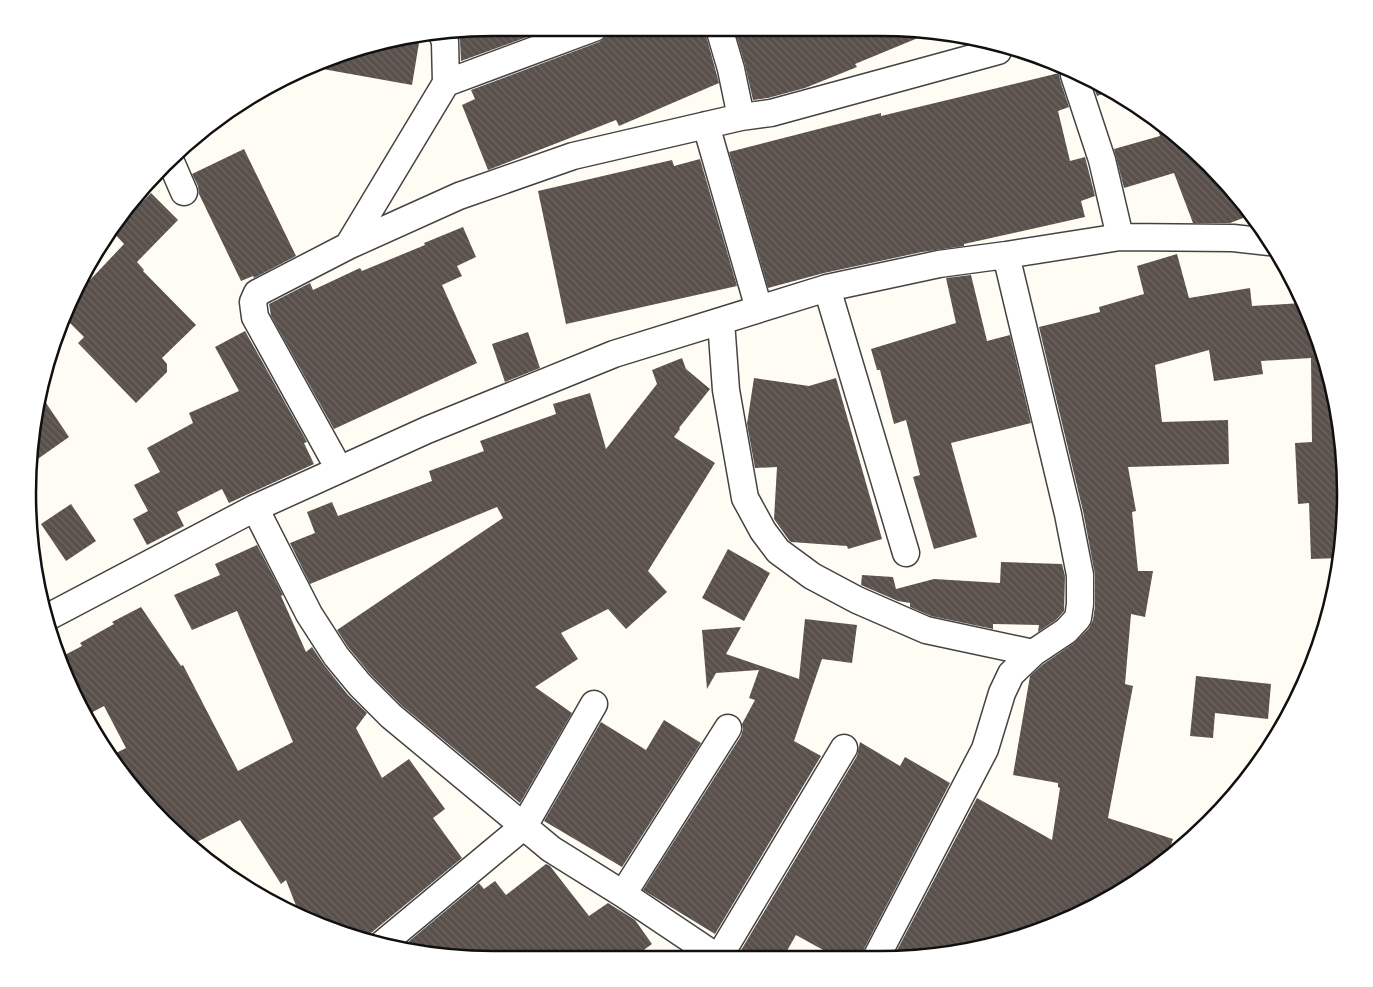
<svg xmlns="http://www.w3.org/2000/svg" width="1373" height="987" font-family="'Zilla Slab',serif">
<defs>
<pattern id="building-back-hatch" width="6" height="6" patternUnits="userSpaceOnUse" patternTransform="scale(1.25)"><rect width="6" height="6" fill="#5a504b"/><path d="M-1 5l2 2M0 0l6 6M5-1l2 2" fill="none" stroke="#6d6561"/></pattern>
</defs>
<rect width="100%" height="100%" fill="#fffcf3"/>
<!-- building -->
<path fill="url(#building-back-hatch)" d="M 494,28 L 552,28 L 461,61 L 460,41 L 457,32 Z
M 609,28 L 704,28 L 719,83 L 619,126 L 616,120 L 488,170 L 462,105 L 475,99 L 471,90 L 599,42 L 606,37 Z
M 734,28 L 880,28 L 930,33 L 855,64 L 857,67 L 805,88 L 768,98 L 753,100 L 745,65 Z
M 420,37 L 412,85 L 317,68 L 373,43 Z
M 1059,73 L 1060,80 L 1069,107 L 1058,111 L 1070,161 L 1085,157 L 1095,196 L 1081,201 L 1085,217 L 964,244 L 964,246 L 922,252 L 824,273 L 768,288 L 729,152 L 881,113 L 881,116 Z
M 1092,82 L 1113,90 L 1097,96 Z
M 1157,126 L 1230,186 L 1251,215 L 1230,223 L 1193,223 L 1174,173 L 1124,188 L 1114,149 L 1160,136 Z
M 244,149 L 296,256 L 254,278 L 253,276 L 241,281 L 199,194 L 198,186 L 192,174 Z
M 700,159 L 737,286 L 566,324 L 538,191 L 672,160 L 674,166 Z
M 151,193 L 178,220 L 137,262 L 144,270 L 143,271 L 196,325 L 162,358 L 167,364 L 167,372 L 136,403 L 78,343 L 84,337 L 66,319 L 75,288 L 84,274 L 90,280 L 124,244 L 113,232 Z
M 463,227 L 476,257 L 457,266 L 462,276 L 442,285 L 477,363 L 334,429 L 271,316 L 269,304 L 310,283 L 313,290 L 360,268 L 362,271 L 425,245 L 424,243 Z
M 1177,254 L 1189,298 L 1250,288 L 1252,306 L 1302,303 L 1304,325 L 1312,325 L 1321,344 L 1342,433 L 1344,524 L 1339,558 L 1311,559 L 1309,503 L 1298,504 L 1295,443 L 1312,442 L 1311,358 L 1261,361 L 1263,374 L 1214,381 L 1209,350 L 1155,365 L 1162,422 L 1228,420 L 1229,464 L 1128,467 L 1136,511 L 1132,512 L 1138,571 L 1153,571 L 1145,617 L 1131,614 L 1125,684 L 1133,686 L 1108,818 L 1173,839 L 1167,857 L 1085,912 L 941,955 L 894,956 L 977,798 L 1052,840 L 1060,788 L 1058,787 L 1058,783 L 1013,775 L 1030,676 L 1042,665 L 1074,643 L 1089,628 L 1093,620 L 1095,606 L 1095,575 L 1083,511 L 1039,327 L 1100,312 L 1099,307 L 1144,294 L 1137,266 Z
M 971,275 L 987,341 L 1010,335 L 1031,423 L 951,443 L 977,537 L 934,549 L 913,477 L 920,475 L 906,420 L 894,424 L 880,370 L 877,370 L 871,349 L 956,323 L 946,278 Z
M 245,331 L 307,442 L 304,443 L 314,464 L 229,503 L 222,489 L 177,512 L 184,526 L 147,545 L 133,519 L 148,511 L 134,485 L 160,472 L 147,448 L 193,423 L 189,413 L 239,391 L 215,347 Z
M 528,332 L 540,368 L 505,382 L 492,344 Z
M 682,358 L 686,369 L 710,389 L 679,428 L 680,429 L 674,437 L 715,463 L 648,571 L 667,592 L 626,629 L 608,609 L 561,633 L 578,659 L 535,687 L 572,713 L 520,803 L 401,705 L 371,675 L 348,647 L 337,630 L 503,518 L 497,507 L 310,584 L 290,543 L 315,533 L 307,512 L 332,502 L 338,516 L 432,481 L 429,471 L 484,451 L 480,441 L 556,414 L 553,404 L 590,393 L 606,449 L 657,384 L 652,370 Z
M 754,378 L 809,386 L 836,378 L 882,539 L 848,549 L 847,546 L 791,542 L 789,540 L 774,519 L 777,467 L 755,468 L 747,424 Z
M 42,397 L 69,437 L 32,463 L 32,432 Z
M 71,504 L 96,541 L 66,561 L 41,524 Z
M 257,545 L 283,595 L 281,596 L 306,652 L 312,647 L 324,665 L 348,695 L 367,713 L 356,728 L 382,778 L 409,759 L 445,809 L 433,818 L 462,858 L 371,933 L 367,941 L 316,922 L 310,912 L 300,916 L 286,880 L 281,884 L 240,820 L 191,845 L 143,800 L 114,754 L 126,748 L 104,706 L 89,714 L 63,672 L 59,658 L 82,646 L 80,643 L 114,624 L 112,622 L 141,607 L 181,666 L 183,665 L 238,771 L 293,742 L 237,611 L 192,630 L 174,595 L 220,575 L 215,564 Z
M 728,549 L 770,573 L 744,621 L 702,598 Z
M 1001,562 L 1062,564 L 1065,576 L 1064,611 L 1056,620 L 1038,632 L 1039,625 L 993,624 L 993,629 L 931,616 L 910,607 L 910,603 L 898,601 L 861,585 L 862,575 L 893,577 L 896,589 L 934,579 L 1000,583 Z
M 805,619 L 857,625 L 852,663 L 822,659 L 794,741 L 821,756 L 715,934 L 643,890 L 741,736 L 743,729 L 742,724 L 755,700 L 749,698 L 759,670 L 716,673 L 707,689 L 702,630 L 741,627 L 726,654 L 799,679 Z
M 1196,676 L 1271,684 L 1268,719 L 1215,713 L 1213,738 L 1190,736 Z
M 664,720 L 701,743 L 622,867 L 544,821 L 601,722 L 646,750 Z
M 860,742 L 900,766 L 905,757 L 950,783 L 864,949 L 862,956 L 834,956 L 796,935 L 784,956 L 737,957 L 857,756 Z
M 546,864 L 550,866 L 589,916 L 608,903 L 635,920 L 652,944 L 634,957 L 463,959 L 401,948 L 479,883 L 484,889 L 495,881 L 506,895 Z"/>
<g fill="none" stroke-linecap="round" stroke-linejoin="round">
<defs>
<path id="street" d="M 719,28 L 731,69 L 741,117 L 771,113 L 998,51
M 1074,75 L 1102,160 L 1120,237
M 446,83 L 594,28
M 706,125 L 759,309
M 171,162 L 184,192
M 348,246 L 446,83 L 445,42 L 442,34
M 827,288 L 906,553
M 721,321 L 726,390 L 745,498 L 763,531 L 778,551 L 812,576 L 857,600 L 926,630 L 1033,653
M 339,469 L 255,317 L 253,302 L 257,293 L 348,246 L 459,196 L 573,156 L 741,117
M 255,508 L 309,614 L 336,656 L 360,685 L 391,716 L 551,849 L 623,894 L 717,957
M 48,617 L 255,508 L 427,430 L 614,354 L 827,288 L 939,264 L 1006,255 L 1120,237 L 1233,238 L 1269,242
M 623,894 L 728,728
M 381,945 L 524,826 L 594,704
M 877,956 L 985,749 L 1002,693 L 1011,674 L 1033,653 L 1066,631 L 1078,618 L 1080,604 L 1080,575 L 1068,514 L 1006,255
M 719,957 L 844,748"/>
</defs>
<!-- street casing -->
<use href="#street" stroke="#434343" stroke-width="29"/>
<!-- street -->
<use href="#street" stroke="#fff" stroke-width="26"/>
</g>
<!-- crop -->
<path d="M0 0H1373V987H0ZM493 36H880A457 457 0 0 1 1337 493V494A457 457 0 0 1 880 951H493A457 457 0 0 1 36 494V493A457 457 0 0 1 493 36Z" fill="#fff" fill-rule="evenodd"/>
<path fill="none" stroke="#101010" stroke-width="2.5" d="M493 36H880A457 457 0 0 1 1337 493V494A457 457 0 0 1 880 951H493A457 457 0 0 1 36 494V493A457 457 0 0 1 493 36Z"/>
</svg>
